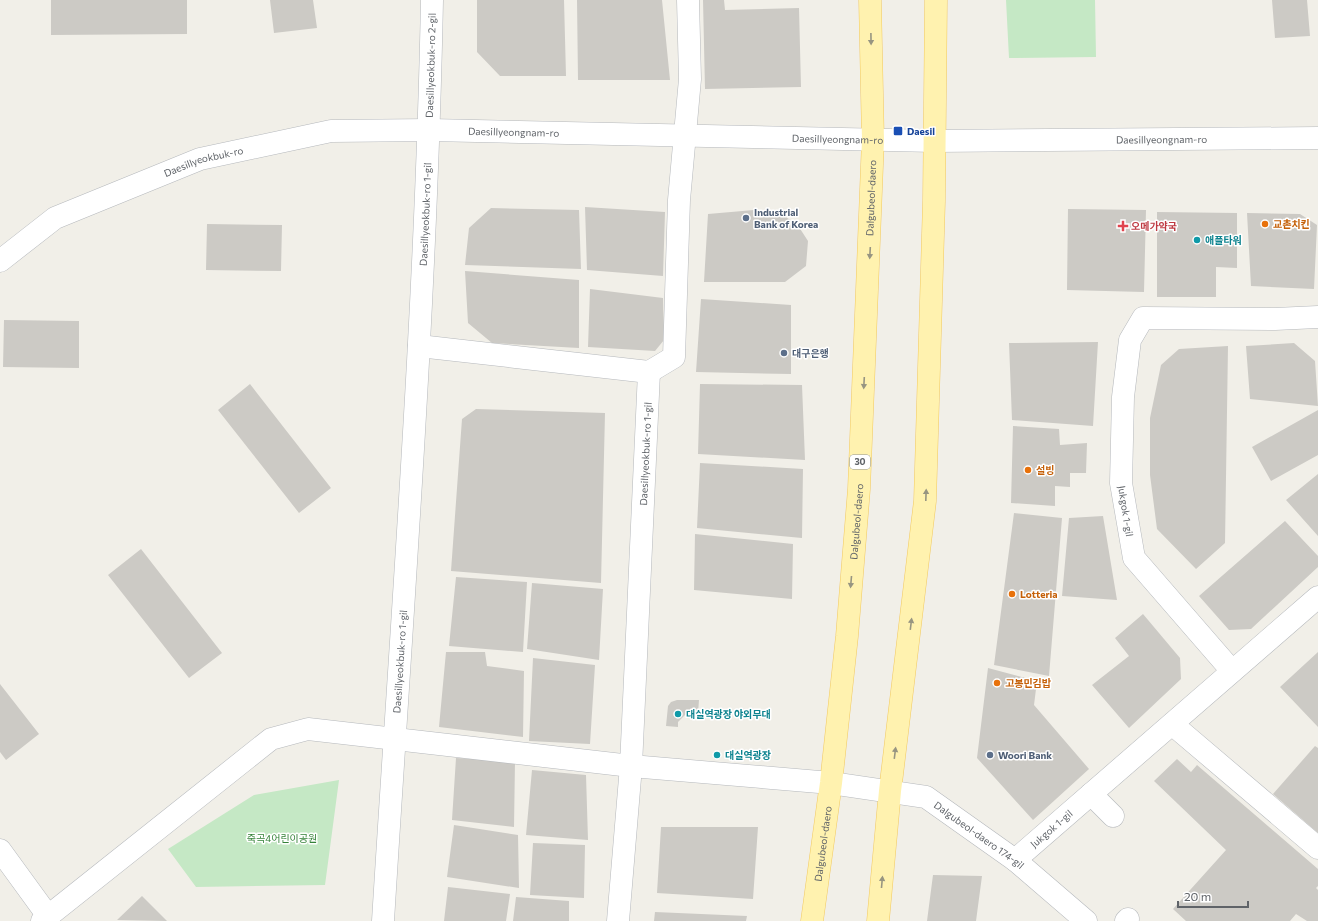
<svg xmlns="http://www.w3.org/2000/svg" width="1318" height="921" font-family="Commissioner,'Noto Sans KR',sans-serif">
<rect width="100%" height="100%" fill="#f1efe8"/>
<!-- green -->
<path fill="#c5e8c5" d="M 1006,0 L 1095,0 L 1096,57 L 1009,58 Z
M 339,780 L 325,885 L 196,887 L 168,849 L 254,795 Z"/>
<!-- building -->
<path fill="#cccac5" d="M 51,0 L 187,0 L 187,34 L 51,35 Z
M 270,0 L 313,0 L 317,28 L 274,33 Z
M 477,0 L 564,0 L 566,76 L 500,76 L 477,52 Z
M 577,0 L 662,0 L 670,80 L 578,80 Z
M 703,0 L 724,0 L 725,10 L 799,8 L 801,87 L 705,89 Z
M 1272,0 L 1307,0 L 1310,36 L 1275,38 Z
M 585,207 L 665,212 L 663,276 L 587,270 Z
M 491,208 L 579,210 L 581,269 L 465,265 L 469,228 Z
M 1068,209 L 1146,210 L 1144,292 L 1067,290 Z
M 754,210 L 784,216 L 797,224 L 808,241 L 806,266 L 785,282 L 704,282 L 708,214 Z
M 1157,212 L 1237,213 L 1237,268 L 1216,267 L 1216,297 L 1157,297 Z
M 1247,213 L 1300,214 L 1317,225 L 1314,289 L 1251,286 Z
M 207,224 L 282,225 L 281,271 L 206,270 Z
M 465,271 L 579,280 L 579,348 L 492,343 L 468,323 Z
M 590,289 L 663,298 L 664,340 L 655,351 L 588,347 Z
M 701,299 L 791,305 L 791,374 L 696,372 Z
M 4,320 L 79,321 L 79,368 L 3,367 Z
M 1098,342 L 1093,426 L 1012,420 L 1009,343 Z
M 1294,343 L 1315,361 L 1318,406 L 1250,399 L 1246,346 Z
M 1228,346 L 1225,543 L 1196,569 L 1157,529 L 1150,475 L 1150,418 L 1161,365 L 1179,349 Z
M 250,384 L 331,488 L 299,513 L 218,410 Z
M 700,384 L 802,385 L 805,460 L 698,454 Z
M 476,409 L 605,413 L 601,583 L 451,571 L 462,419 Z
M 1318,410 L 1318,455 L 1271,481 L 1252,447 Z
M 1013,426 L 1059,429 L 1060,445 L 1087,443 L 1086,473 L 1070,473 L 1070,487 L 1055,486 L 1055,506 L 1011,503 Z
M 700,463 L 803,469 L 802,538 L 697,528 Z
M 1318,474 L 1318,536 L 1286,500 Z
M 1014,513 L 1062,518 L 1049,676 L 994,665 Z
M 1103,516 L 1117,600 L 1062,596 L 1069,518 Z
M 1285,521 L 1318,556 L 1318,567 L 1251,629 L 1229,630 L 1199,596 Z
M 695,534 L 793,544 L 792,599 L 694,590 Z
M 141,549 L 222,653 L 189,678 L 108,575 Z
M 456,577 L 527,582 L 523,652 L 449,646 Z
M 532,583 L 603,589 L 599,660 L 527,649 Z
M 1143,614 L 1180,658 L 1181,679 L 1129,728 L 1092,685 L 1129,656 L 1115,638 Z
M 446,652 L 485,652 L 487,666 L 524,671 L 523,737 L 439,727 Z
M 1318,652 L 1318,727 L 1280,687 Z
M 533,658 L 595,665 L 590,744 L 529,741 Z
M 988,668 L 1037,681 L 1034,705 L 1089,769 L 1033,820 L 977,758 Z
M 0,684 L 39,734 L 6,760 L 0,752 Z
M 677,700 L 699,700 L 698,713 L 686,714 L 678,722 L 678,727 L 666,726 L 668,706 L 671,702 Z
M 1315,746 L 1318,748 L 1318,833 L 1273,794 Z
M 456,758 L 515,761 L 514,827 L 452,820 Z
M 1177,759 L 1191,772 L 1197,765 L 1318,869 L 1318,886 L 1316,888 L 1318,890 L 1318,921 L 1307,921 L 1296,914 L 1290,921 L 1186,921 L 1173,909 L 1226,850 L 1154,781 Z
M 532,770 L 586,775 L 588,840 L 526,835 Z
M 454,825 L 518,835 L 519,888 L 447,877 Z
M 661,827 L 758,827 L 753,899 L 657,893 Z
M 533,843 L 585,845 L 584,898 L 530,895 Z
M 933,875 L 982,876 L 976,921 L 927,921 Z
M 448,887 L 510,894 L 506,921 L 444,921 Z
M 142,896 L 167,921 L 117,920 Z
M 516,897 L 569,901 L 569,921 L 513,921 Z
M 655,912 L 747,916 L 746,921 L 654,921 Z"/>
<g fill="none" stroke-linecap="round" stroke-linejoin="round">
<defs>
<g id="minor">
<path id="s1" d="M 0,261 L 55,218 L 200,159 L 331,131 L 430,130 L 935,141 L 1318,138"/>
<path d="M 419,346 L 649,372"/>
<path d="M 649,372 L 674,357 L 679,200 L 690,79 L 688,0"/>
<path d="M 1232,671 L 1134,558 L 1121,483 L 1123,397 L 1130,340 L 1143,318 L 1275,319 L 1318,317"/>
<path d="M 1172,724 L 1318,848"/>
<path d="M 1091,794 L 1113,816"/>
<path d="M 0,850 L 48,916"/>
<path id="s2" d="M 1015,860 L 1318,597"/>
<path id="s3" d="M 42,921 L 271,739 L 308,729 L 631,766 L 831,783 L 926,797 L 1015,860 L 1086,921"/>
<path id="s4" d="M 383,921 C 402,614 426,307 432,0"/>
<path id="s5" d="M 618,921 L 631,766 L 649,372"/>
<path d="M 1126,921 L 1128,919"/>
</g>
<g id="major">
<path id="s6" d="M 812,921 L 831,783 L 847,636 L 859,489 L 873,140 L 870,0"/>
<path d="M 878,921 L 890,791 L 925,501 L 934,201 L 936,0"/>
</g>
</defs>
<!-- minor casing -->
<use href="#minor" stroke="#b5b8bc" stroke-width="23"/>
<!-- major casing -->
<use href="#major" stroke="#f2c960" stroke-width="23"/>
<!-- minor -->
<use href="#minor" stroke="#fff" stroke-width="22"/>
<!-- major -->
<use href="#major" stroke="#fff2af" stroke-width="22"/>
</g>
<!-- one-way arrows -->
<defs><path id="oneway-solid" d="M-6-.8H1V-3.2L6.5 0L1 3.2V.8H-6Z"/></defs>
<g fill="#979581">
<use href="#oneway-solid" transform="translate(871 39) rotate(89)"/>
<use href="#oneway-solid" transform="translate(870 253) rotate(93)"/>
<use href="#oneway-solid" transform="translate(864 383) rotate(93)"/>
<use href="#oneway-solid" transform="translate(926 495) rotate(-88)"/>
<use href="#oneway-solid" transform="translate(851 582) rotate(95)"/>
<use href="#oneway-solid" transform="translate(911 624) rotate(-83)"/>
<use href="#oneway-solid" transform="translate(895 753) rotate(-83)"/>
<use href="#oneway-solid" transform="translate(882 882) rotate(-85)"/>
</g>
<!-- markers -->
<rect fill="#1a4fb4" stroke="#fff" stroke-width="1.5" x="893" y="126" width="10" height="10" rx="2"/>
<g fill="#5c6f8a" stroke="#fff" stroke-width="1.5">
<circle cx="746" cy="218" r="4"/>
<circle cx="784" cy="353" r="4"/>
<circle cx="990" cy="755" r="4"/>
</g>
<g fill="#e8710a" stroke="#fff" stroke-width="1.5">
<circle cx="1265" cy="224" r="4"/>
<circle cx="1028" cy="470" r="4"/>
<circle cx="1012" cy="594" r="4"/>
<circle cx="997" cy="683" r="4"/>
</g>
<path fill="#e0444e" stroke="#fff" stroke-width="1.5" d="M1121 220h4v4h4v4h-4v4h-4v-4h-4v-4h4z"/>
<g fill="#0f9aa8" stroke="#fff" stroke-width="1.5">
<circle cx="1197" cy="240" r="4"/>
<circle cx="678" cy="714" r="4"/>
<circle cx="717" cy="755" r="4"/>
</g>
<g text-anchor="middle" stroke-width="3" stroke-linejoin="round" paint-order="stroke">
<!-- shield labels -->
<rect fill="#fff" stroke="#8f9295" stroke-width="1" x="850" y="455" width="20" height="14" rx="3"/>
<g font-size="9" font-weight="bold" fill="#5f6368">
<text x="860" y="465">30</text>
</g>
<!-- street labels -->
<g font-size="10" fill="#5f6368" stroke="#fff">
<text dy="4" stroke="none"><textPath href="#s4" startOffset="857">Daesillyeokbuk-ro 2-gil</textPath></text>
<text dy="4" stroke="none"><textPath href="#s1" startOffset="543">Daesillyeongnam-ro</textPath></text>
<text dy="4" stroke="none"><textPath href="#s1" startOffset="867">Daesillyeongnam-ro</textPath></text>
<text dy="4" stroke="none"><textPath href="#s1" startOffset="1191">Daesillyeongnam-ro</textPath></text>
<text dy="4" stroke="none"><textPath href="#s1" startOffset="229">Daesillyeokbuk-ro</textPath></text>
<text dy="4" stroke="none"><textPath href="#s6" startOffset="726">Dalgubeol-daero</textPath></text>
<text dy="4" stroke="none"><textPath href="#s4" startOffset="708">Daesillyeokbuk-ro 1-gil</textPath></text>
<text dy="4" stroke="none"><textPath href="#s5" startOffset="468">Daesillyeokbuk-ro 1-gil</textPath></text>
<text transform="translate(1126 511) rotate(81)" y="4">Jukgok 1-gil</text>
<text dy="4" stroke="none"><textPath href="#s6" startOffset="402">Dalgubeol-daero</textPath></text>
<text dy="4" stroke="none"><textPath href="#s4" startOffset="260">Daesillyeokbuk-ro 1-gil</textPath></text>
<text dy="4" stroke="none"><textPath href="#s2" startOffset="48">Jukgok 1-gil</textPath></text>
<text dy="4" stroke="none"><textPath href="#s3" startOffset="1018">Dalgubeol-daero 174-gil</textPath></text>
<text dy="4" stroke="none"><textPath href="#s6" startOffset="78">Dalgubeol-daero</textPath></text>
</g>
<!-- transit labels -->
<g font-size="10" font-weight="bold" fill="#164399" stroke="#fff" text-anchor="start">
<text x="907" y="135">Daesil</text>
</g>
<!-- service labels -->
<g font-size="10" font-weight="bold" fill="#4e5e75" stroke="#fff" text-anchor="start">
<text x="754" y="216">Industrial<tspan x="754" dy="12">Bank of Korea</tspan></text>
<text x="792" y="357">대구은행</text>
<text x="998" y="759">Woori Bank</text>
</g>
<!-- food labels -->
<g font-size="10" font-weight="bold" fill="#c56008" stroke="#fff" text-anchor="start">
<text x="1273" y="228">교촌치킨</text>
<text x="1036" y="474">설빙</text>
<text x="1020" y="598">Lotteria</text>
<text x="1005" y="687">고봉민김밥</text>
</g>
<!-- health labels -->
<g font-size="10" font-weight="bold" fill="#be3a42" stroke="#fff" text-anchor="start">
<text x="1131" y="230">오메가약국</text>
</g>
<!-- culture labels -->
<g font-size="10" font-weight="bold" fill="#0d838f" stroke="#fff" text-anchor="start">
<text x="1205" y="244">애플타워</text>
<text x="686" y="718">대실역광장 야외무대</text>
<text x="725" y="759">대실역광장</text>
</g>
<!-- park labels -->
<g font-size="10" fill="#348238" stroke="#fff">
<text x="282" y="842">죽곡4어린이공원</text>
</g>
</g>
<!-- scale -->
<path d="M1178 901v6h70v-6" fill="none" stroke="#5f6368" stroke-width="2"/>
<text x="1184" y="901" font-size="12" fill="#5f6368" stroke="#ffffff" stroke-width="3" paint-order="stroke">20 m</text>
</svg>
